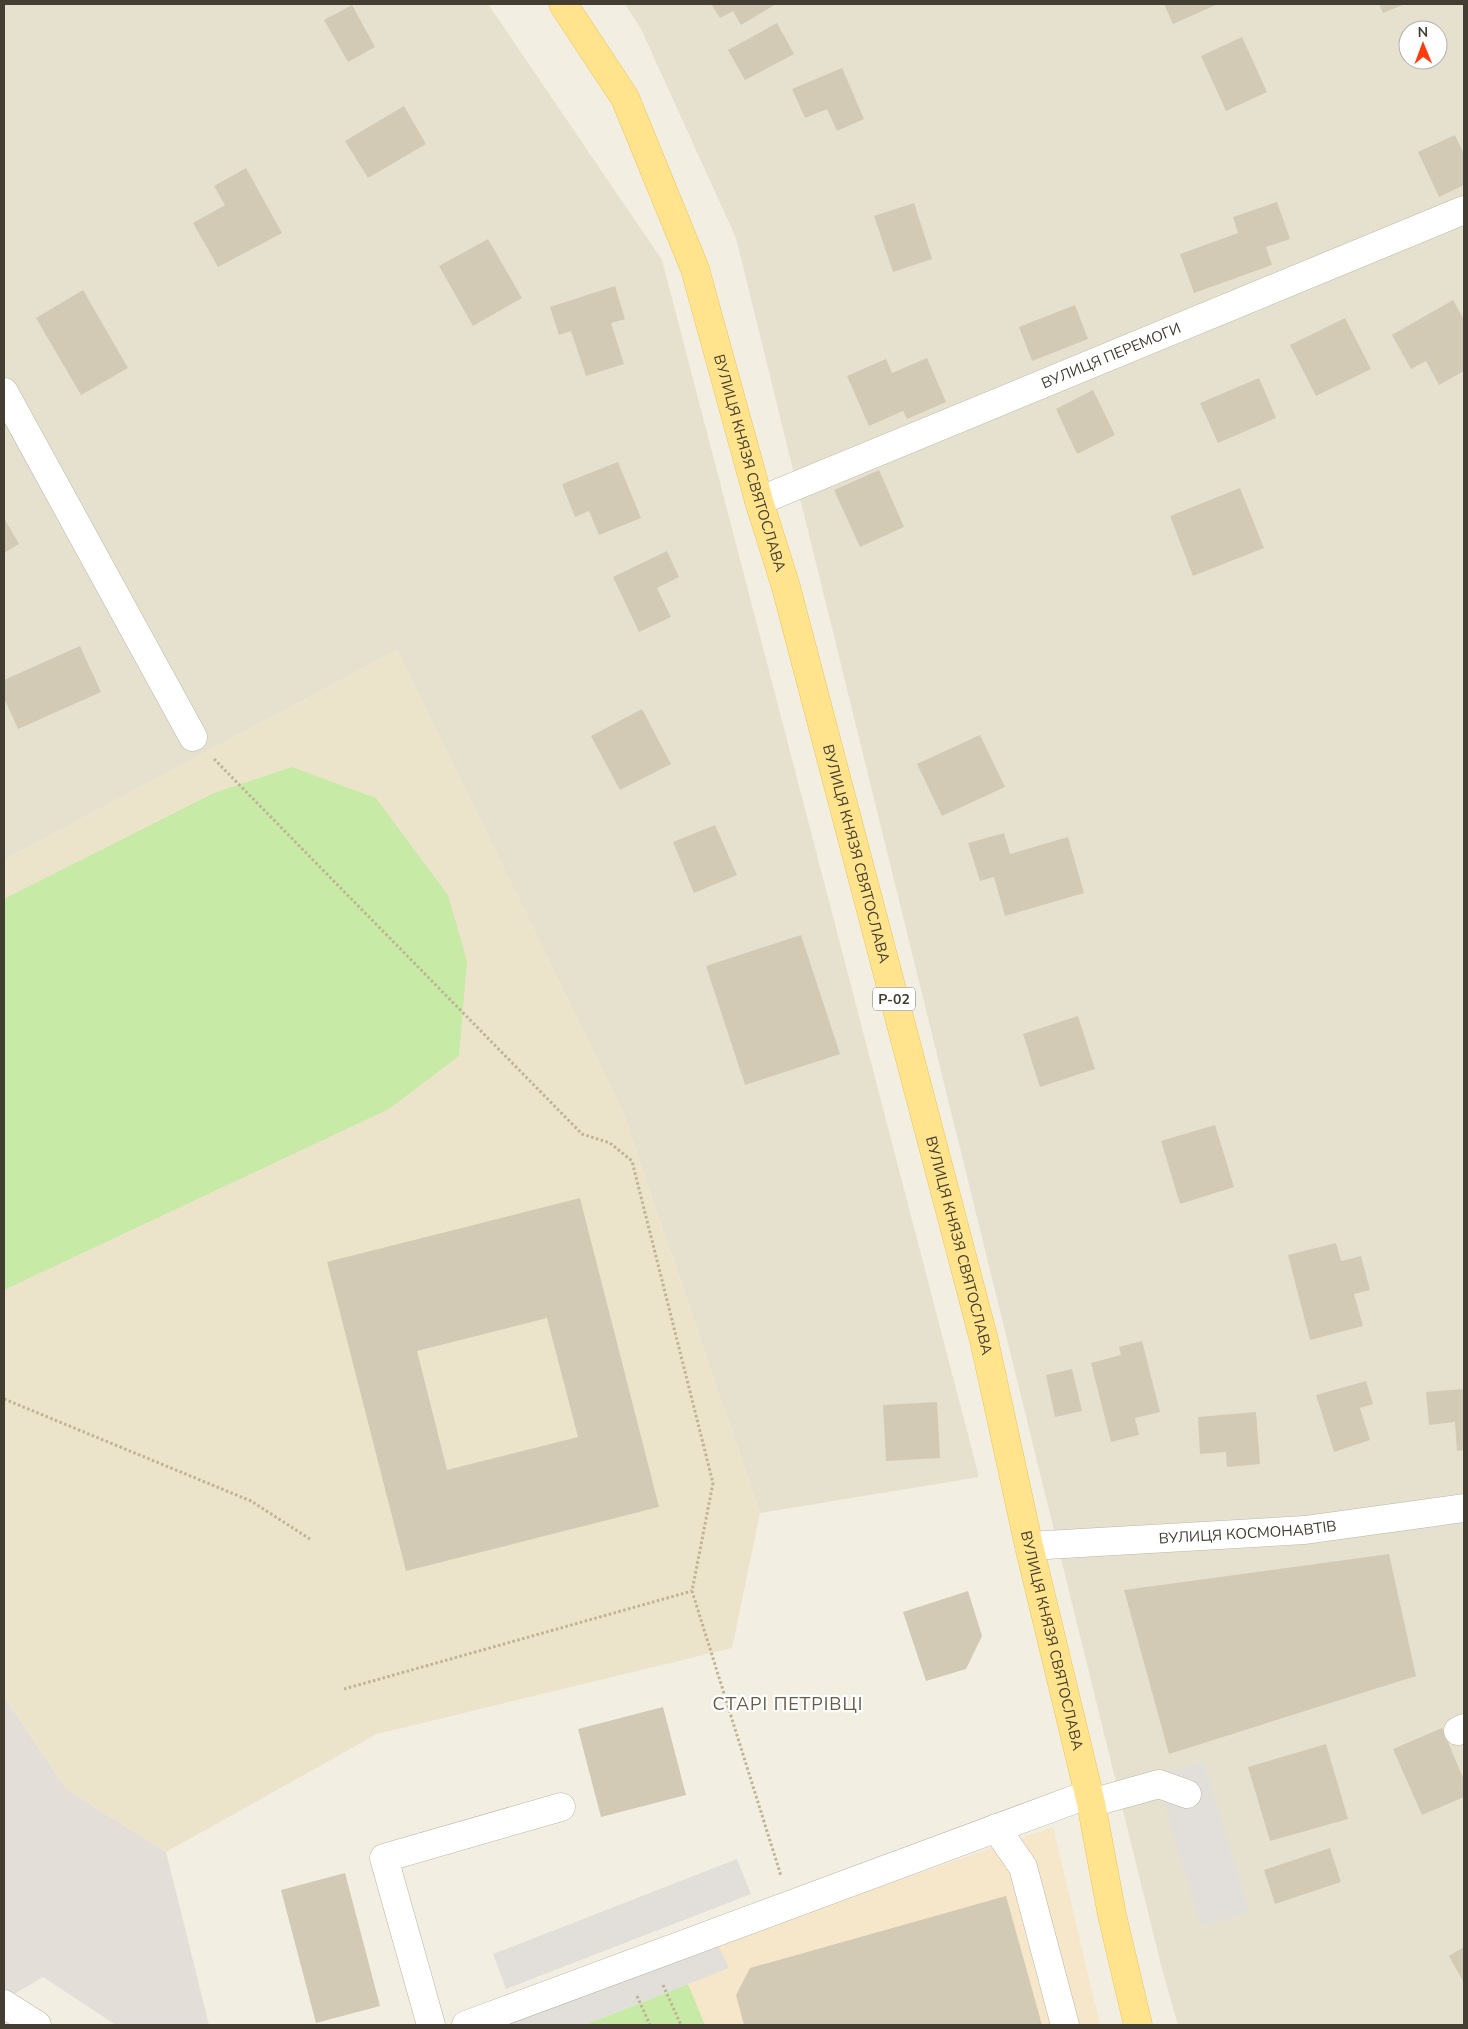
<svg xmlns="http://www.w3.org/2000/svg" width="1468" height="2029" font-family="'Nunito Sans',sans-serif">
<rect width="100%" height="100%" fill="#f2eee1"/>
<!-- residential -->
<path fill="#e6e0cf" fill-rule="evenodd" d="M 4,4 L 488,4 L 662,260 L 979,1477 L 760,1513 L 622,1110 L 397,650 L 4,860 Z
M 625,4 L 1464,4 L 1464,2025 L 1178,2025 L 1162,1969 L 736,238 L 641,29 ZM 1408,30 L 1438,30 L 1438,60 L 1408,60 Z"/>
<!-- commercial -->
<path fill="#f6e6ca" d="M 1053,1827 L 1100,2025 L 705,2025 L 688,1984 L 728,1968 L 717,1943 Z"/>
<!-- industrial -->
<path fill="#e3ded7" d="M 4,1697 L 66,1789 L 166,1852 L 209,2025 L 116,2025 L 43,1977 L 4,2000 Z"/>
<!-- education -->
<path fill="#ece4ca" d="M 397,650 L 622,1110 L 760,1513 L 732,1648 L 377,1734 L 166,1852 L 66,1789 L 4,1697 L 4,860 Z"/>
<!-- green -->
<path fill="#c8eaa7" d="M 292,767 L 376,798 L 448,895 L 467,961 L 459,1056 L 389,1109 L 4,1290 L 4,899 L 214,793 Z
M 688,1984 L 705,2025 L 584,2025 Z"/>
<!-- parking -->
<path fill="#e2dfdb" d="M 1204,1762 L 1249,1912 L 1201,1926 L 1156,1776 Z
M 737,1859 L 751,1894 L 506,1989 L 493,1954 Z
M 717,1943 L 729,1968 L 584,2025 L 504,2025 Z"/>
<!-- building -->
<path fill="#d3cab6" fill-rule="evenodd" d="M 711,4 L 776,4 L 741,25 L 733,11 L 720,18 Z
M 1164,4 L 1218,4 L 1173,24 Z
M 1379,4 L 1405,4 L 1383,13 Z
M 352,5 L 375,47 L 348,62 L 324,20 Z
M 777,23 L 794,54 L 745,80 L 728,50 Z
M 1242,37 L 1267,92 L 1226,111 L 1201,56 Z
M 842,68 L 864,119 L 837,131 L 827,109 L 805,118 L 792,89 Z
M 404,106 L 426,144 L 368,178 L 345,141 Z
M 1455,135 L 1464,154 L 1464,185 L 1439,197 L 1418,152 Z
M 246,168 L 282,233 L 218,267 L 193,223 L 225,205 L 214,186 Z
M 1277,202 L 1290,239 L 1266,247 L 1272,265 L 1194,293 L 1180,254 L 1238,233 L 1233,217 Z
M 914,203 L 932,259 L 893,272 L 874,216 Z
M 488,239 L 522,298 L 473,326 L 439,266 Z
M 615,286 L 625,319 L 611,323 L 624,364 L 586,376 L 571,331 L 559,335 L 550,307 Z
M 83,290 L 128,368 L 81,395 L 36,318 Z
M 1453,300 L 1464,320 L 1464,371 L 1439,385 L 1426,361 L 1411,369 L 1392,335 Z
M 1075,305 L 1088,339 L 1032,361 L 1019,327 Z
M 1345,318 L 1371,369 L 1316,396 L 1290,345 Z
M 927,358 L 946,402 L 907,419 L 903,411 L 869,426 L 847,376 L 886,359 L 892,373 Z
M 1259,378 L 1276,418 L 1218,443 L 1200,403 Z
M 1093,390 L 1115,435 L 1077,454 L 1056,409 Z
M 618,462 L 641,518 L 599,535 L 589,511 L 575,517 L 562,484 Z
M 879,470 L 904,527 L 860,547 L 834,490 Z
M 1240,488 L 1264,548 L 1193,576 L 1170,516 Z
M 4,518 L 19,544 L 4,553 Z
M 667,551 L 679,577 L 657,588 L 671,617 L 639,632 L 613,577 Z
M 80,646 L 101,692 L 18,729 L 4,698 L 4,680 Z
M 642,709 L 671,764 L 620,790 L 591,736 Z
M 980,735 L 1005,787 L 942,816 L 917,764 Z
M 715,825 L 737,875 L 694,893 L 673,842 Z
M 1004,833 L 1010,854 L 1068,837 L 1084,893 L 1005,916 L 994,877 L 980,881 L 968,843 Z
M 801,935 L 840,1054 L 745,1085 L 706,966 Z
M 1078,1016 L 1095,1069 L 1040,1087 L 1023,1034 Z
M 1215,1125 L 1234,1187 L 1180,1204 L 1161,1141 Z
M 580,1198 L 659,1507 L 406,1571 L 327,1262 ZM 547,1318 L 578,1437 L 447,1470 L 417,1351 Z
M 1336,1243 L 1341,1261 L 1361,1256 L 1370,1290 L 1354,1294 L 1363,1326 L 1310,1340 L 1288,1255 Z
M 1142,1341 L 1160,1412 L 1135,1418 L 1139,1435 L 1111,1442 L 1091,1363 L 1121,1355 L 1119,1347 Z
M 1072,1369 L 1082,1411 L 1055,1417 L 1046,1375 Z
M 1366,1381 L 1373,1404 L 1360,1408 L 1370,1440 L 1334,1452 L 1316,1395 Z
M 1464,1389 L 1464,1450 L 1457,1451 L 1455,1422 L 1429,1425 L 1426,1392 Z
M 937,1402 L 940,1458 L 886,1461 L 883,1405 Z
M 1256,1412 L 1260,1464 L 1227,1467 L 1226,1452 L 1200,1454 L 1198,1417 Z
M 1389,1554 L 1416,1676 L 1169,1754 L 1124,1590 Z
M 968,1591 L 982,1636 L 966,1669 L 926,1681 L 903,1612 Z
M 663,1707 L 686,1795 L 601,1817 L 578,1729 Z
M 1442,1728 L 1464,1780 L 1464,1797 L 1422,1815 L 1393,1749 Z
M 1326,1744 L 1348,1819 L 1270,1841 L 1248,1767 Z
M 1330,1848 L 1341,1882 L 1275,1904 L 1264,1870 Z
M 345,1873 L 380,2006 L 316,2023 L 281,1890 Z
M 1006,1896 L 1042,2025 L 744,2025 L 736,1995 L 750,1968 Z
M 1464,1947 L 1464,1983 L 1449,1956 Z"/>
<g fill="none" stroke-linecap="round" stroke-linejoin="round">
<defs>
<g id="minor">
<path d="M 4,392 L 193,737"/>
<path id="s1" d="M 759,501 L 1464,210"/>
<path id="s2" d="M 1029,1546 L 1305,1530 L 1464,1508"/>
<path d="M 1458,1731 L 1464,1728"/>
<path d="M 1091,1803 L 1159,1784 L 1187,1794"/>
<path d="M 996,1828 L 1023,1867 L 1065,2025"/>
<path d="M 4,2004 L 37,2025"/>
<path d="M 431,2025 L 384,1858 L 561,1807"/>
<path d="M 466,2025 L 1089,1794"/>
</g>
<g id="major">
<path id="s3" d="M 563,4 L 625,98 L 695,269 L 759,501 L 786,587 L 984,1340 L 1029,1546 L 1091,1803 L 1112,1915 L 1138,2025"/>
</g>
</defs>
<!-- minor casing -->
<use href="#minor" stroke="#bdb6a4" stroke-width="29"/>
<!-- major casing -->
<use href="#major" stroke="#eac557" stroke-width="29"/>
<!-- path -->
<path stroke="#c0b394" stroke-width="3" stroke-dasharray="2.5 2.5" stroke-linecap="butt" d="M 214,759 L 582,1134 L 610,1143 L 632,1161 L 713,1483 L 692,1591 L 781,1876
M 4,1399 L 251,1501 L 310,1539
M 344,1689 L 692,1591
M 663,1985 L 681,2025
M 637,1996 L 650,2025"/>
<!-- minor -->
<use href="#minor" stroke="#fff" stroke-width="28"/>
<!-- major -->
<use href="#major" stroke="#ffe48d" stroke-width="28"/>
</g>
<g text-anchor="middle" stroke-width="4.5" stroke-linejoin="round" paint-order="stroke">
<!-- shield labels -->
<rect fill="#fff" stroke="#7b7770" stroke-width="1" x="873" y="987.5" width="42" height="23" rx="4"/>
<g font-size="14" font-weight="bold" fill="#433d32">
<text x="894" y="1004">Р-02</text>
</g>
<!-- street labels -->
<g font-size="15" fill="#433d32" stroke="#fff">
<text dy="5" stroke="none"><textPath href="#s1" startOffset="381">ВУЛИЦЯ ПЕРЕМОГИ</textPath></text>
<text dy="5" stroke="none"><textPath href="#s3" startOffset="499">ВУЛИЦЯ КНЯЗЯ СВЯТОСЛАВА</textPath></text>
<text dy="5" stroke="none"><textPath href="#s3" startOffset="904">ВУЛИЦЯ КНЯЗЯ СВЯТОСЛАВА</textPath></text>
<text dy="5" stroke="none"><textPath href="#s3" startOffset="1309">ВУЛИЦЯ КНЯЗЯ СВЯТОСЛАВА</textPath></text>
<text dy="5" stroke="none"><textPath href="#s2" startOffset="219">ВУЛИЦЯ КОСМОНАВТІВ</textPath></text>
<text dy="5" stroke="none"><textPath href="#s3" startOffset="1715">ВУЛИЦЯ КНЯЗЯ СВЯТОСЛАВА</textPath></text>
</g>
<!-- quarter labels -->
<g font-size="18" letter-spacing="1" fill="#675c48" stroke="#fff">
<text x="788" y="1710">СТАРІ ПЕТРІВЦІ</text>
</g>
</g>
<!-- border -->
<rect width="1468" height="2029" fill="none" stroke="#433d32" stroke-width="10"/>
<!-- north arrow -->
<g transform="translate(1423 45) rotate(359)"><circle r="24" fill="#ffffff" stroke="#b4b1ad"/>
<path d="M0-4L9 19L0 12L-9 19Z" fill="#ff3c0b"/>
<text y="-8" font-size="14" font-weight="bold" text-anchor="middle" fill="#433d32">N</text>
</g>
</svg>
